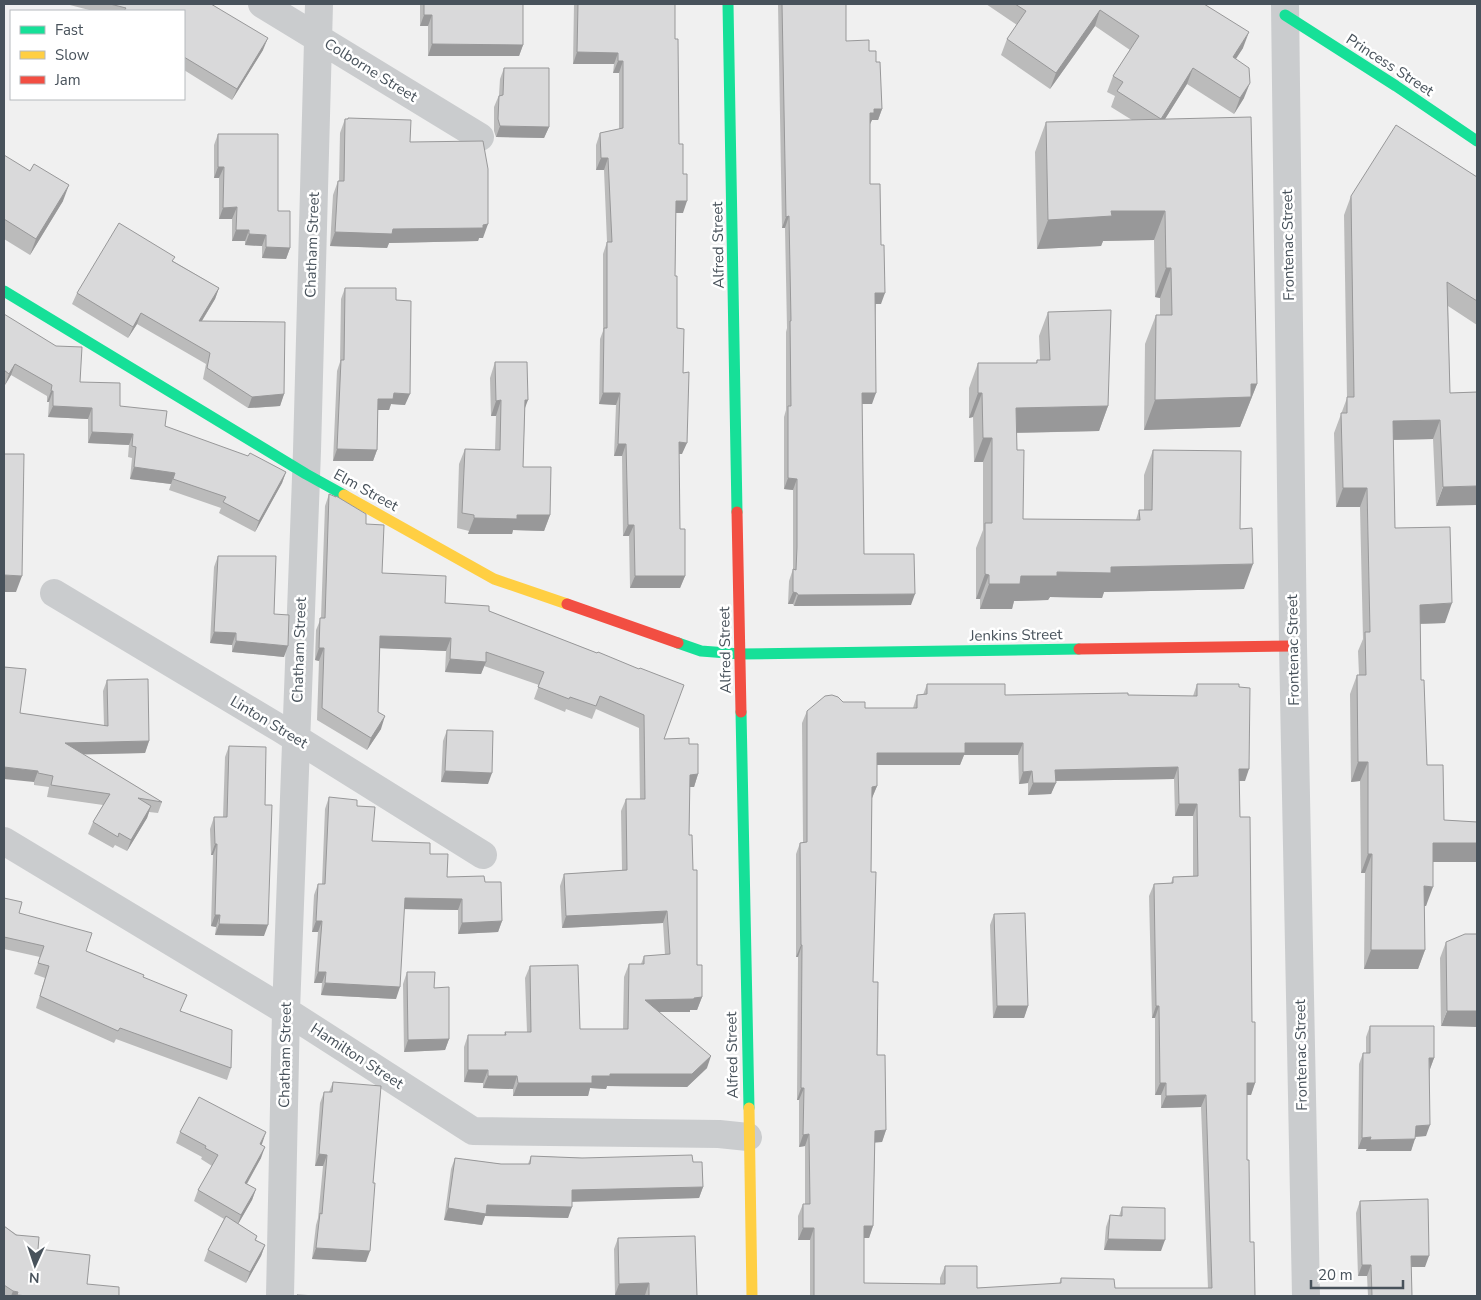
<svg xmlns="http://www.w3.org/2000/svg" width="1481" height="1300" font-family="'Nunito Sans',sans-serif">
<rect width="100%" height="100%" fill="#f0f0f0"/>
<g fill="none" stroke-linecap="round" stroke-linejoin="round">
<!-- street -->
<path stroke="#caccce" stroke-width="28" d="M 262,4 L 480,137
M 1285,4 L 1293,646 L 1306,1296
M 54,593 L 281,729 L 483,855
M 4,841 L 286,1011 L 473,1131 L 719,1134 L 748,1137
M 280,1296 L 286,1011 L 307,451 L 319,4"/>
<!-- fast -->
<path stroke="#16e098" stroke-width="11" d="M 728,4 L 737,512
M 1285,15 L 1396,86 L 1477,141
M 4,291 L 306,474 L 344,495
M 678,643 L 701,651 L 740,654 L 1079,649
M 741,712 L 749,1108"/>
<!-- slow -->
<path stroke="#ffcf43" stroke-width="11" d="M 344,495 L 494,579 L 567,604
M 749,1108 L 752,1296"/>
<!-- jam -->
<path stroke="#f24e42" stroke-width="11" d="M 737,512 L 741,712
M 567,604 L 678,643
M 1079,649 L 1293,646"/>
</g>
<!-- wall -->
<path fill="#bbb" fill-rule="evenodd" d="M 66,4 L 211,4 L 263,50 L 232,100 L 184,70 L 184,11 L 93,11 Z
M 420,4 L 523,4 L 523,45 L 519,56 L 428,56 L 428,26 L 420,26 Z
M 574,4 L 675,4 L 675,39 L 679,144 L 683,213 L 676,213 L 675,276 L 677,328 L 683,373 L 682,454 L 679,454 L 680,529 L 685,576 L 680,588 L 630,588 L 629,536 L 623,536 L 622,456 L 614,456 L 616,405 L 599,404 L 600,339 L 603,331 L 603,254 L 607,242 L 604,170 L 596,170 L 596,145 L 600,133 L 619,129 L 619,73 L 613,73 L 614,64 L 573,64 Z
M 778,4 L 846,4 L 846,41 L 869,51 L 876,62 L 882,109 L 878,120 L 872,120 L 870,124 L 870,184 L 881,304 L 876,304 L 872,404 L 862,404 L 864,554 L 911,605 L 794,606 L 793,604 L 788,604 L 789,581 L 793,569 L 793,490 L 784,489 L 784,417 L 786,410 L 786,332 L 787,328 L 785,228 L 782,228 Z
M 986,4 L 1204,4 L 1243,48 L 1236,59 L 1244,98 L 1234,114 L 1187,84 L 1165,119 L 1257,384 L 1240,427 L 1144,430 L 1145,344 L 1156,315 L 1160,315 L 1160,298 L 1155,297 L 1154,240 L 1103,241 L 1101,246 L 1037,249 L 1035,152 L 1046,122 L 1132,120 L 1111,107 L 1115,96 L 1107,92 L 1113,76 L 1130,50 L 1095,26 L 1050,89 L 1001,55 L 1007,39 L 1017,25 Z
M 504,68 L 549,127 L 544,138 L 496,137 L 494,131 L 494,107 L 499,95 L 500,79 Z
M 345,119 L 410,142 L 483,238 L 479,238 L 478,241 L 389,243 L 387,248 L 330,246 L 333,195 L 338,181 L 339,181 L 340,133 Z
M 218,134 L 278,211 L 290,248 L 286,259 L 262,258 L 262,246 L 245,245 L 245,241 L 232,241 L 232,219 L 219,219 L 219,178 L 214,178 L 214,145 Z
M 4,155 L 63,201 L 30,255 L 4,239 Z
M 1477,177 L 1477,325 L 1448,306 L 1450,393 L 1477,392 L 1436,506 L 1433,439 L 1393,440 L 1395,528 L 1445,623 L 1420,624 L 1421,680 L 1427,765 L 1444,820 L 1477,822 L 1477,862 L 1433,862 L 1426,906 L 1424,906 L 1425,950 L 1418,969 L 1364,969 L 1365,873 L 1361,873 L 1360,781 L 1351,782 L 1350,694 L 1357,675 L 1359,675 L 1358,651 L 1363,639 L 1360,507 L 1336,507 L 1334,433 L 1347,398 L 1344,215 L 1351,196 Z
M 173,261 L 219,288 L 215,299 L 202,321 L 284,394 L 280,406 L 248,408 L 203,379 L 206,364 L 137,324 L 128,338 L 72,304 L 77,293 Z
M 345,288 L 396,300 L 405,405 L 391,404 L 389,410 L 378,410 L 377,450 L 373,461 L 333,461 L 337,371 L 340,362 L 341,299 Z
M 1048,312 L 1108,406 L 1099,431 L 1016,433 L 1017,450 L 1023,519 L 1136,520 L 1139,510 L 1144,510 L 1144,475 L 1153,450 L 1240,529 L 1244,589 L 1104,592 L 1102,598 L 1050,597 L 1048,600 L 1014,601 L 1012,609 L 980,609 L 980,599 L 976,599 L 976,548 L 983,530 L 983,462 L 974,462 L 973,417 L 969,418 L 969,388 L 978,363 L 1036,363 L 1037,360 L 1040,360 L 1039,336 Z
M 4,314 L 80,382 L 120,406 L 165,426 L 286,472 L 282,483 L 255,532 L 219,513 L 221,508 L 169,490 L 171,484 L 130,479 L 132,458 L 128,457 L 129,445 L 88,443 L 88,419 L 48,417 L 49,402 L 47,402 L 47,396 L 11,375 L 5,385 L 4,384 Z
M 495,362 L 525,409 L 523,467 L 550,515 L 544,531 L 513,530 L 512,534 L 468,534 L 469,531 L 457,528 L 459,464 L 465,449 L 495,450 L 496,416 L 491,416 L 490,378 Z
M 329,494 L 366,524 L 382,573 L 445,603 L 489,611 L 597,653 L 664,739 L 689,744 L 698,774 L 694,787 L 690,787 L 689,835 L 697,965 L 702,997 L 697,1010 L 690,1010 L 690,1012 L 659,1012 L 707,1068 L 687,1087 L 607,1086 L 606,1089 L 590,1088 L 588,1096 L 513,1096 L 513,1089 L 483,1088 L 483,1083 L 464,1082 L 464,1047 L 468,1035 L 504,1035 L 505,1032 L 527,1032 L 525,978 L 530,966 L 580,1029 L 623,1029 L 624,977 L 629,964 L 641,964 L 644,956 L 665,955 L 663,923 L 562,928 L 560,886 L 564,874 L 622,870 L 621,811 L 626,799 L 640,799 L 639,728 L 596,709 L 592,719 L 566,709 L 565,712 L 534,699 L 539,685 L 484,666 L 481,674 L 445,672 L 446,651 L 380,648 L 378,712 L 381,729 L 367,750 L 317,720 L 319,661 L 315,660 L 316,630 L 321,618 L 325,506 Z
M 218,556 L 274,614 L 284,657 L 232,652 L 232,645 L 210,643 L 214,567 Z
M 107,680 L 149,741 L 145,753 L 83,754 L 162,802 L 158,813 L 149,812 L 147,818 L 127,851 L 115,845 L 113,848 L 88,834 L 93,822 L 103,805 L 47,797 L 49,787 L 34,785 L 34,782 L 20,713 L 104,726 L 103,691 Z
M 927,684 L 1005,695 L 1128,695 L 1193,696 L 1197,684 L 1245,781 L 1239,781 L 1240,817 L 1252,1022 L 1255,1083 L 1251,1095 L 1247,1095 L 1247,1160 L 1250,1242 L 1255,1296 L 810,1296 L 810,1240 L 798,1240 L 798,1216 L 803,1204 L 805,1204 L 805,1146 L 799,1147 L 799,1100 L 797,1100 L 798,957 L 796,957 L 796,854 L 800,843 L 803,842 L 802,723 L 807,711 L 843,702 L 865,708 L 913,708 L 917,695 L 923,695 ZM 964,755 L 1018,755 L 1019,784 L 1028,783 L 1028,795 L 1051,794 L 1056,781 L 1174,779 L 1175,816 L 1193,816 L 1193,876 L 1173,877 L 1171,883 L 1154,884 L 1149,896 L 1152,1018 L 1155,1018 L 1155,1095 L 1161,1095 L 1161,1108 L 1201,1107 L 1208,1288 L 1115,1288 L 1061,1278 L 1059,1284 L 977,1288 L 945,1266 L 940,1278 L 940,1284 L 864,1283 L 864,1238 L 869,1238 L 873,1226 L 875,1142 L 882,1142 L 886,1130 L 877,1055 L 873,982 L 871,872 L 872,798 L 877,786 L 877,765 L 960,765 Z
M 447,730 L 488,784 L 441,782 L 443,741 Z
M 229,746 L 265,805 L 264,936 L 215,935 L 216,927 L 211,926 L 213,855 L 211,855 L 210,829 L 214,817 L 223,817 L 225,757 Z
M 329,797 L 357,806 L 372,841 L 430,854 L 447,877 L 485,882 L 502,921 L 498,932 L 458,934 L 458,910 L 404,909 L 396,999 L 321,995 L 322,983 L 314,983 L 318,932 L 312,932 L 314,895 L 318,884 L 322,884 L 325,809 Z
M 4,898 L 19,913 L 86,951 L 143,977 L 181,1011 L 231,1068 L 227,1080 L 116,1039 L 114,1043 L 36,1008 L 45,978 L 34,974 L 40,957 L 4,949 Z
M 994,914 L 1028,1006 L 1024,1018 L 993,1018 L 990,925 Z
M 1477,934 L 1441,1026 L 1440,958 L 1446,942 Z
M 407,972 L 449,1039 L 445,1050 L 404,1052 L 403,984 Z
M 1370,1026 L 1434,1058 L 1430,1069 L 1426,1136 L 1415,1137 L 1411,1151 L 1366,1151 L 1367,1149 L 1358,1149 L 1359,1064 L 1363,1053 L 1366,1053 L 1366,1037 Z
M 333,1082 L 366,1262 L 312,1259 L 316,1225 L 318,1218 L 323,1166 L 315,1166 L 320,1103 L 324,1092 L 329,1092 Z
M 180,1132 L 262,1145 L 261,1158 L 247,1184 L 256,1189 L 252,1200 L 238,1224 L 257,1236 L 256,1240 L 265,1245 L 261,1256 L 246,1283 L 204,1261 L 208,1250 L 224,1219 L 194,1201 L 198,1190 L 212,1166 L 201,1159 L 202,1157 L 176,1143 Z
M 531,1156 L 693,1162 L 703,1187 L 699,1198 L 572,1201 L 568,1218 L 485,1216 L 482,1225 L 444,1220 L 451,1169 L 455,1158 L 501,1164 L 528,1164 Z
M 1360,1201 L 1425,1267 L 1411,1267 L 1412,1296 L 1368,1296 L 1367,1276 L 1358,1276 L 1356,1213 Z
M 1122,1207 L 1161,1251 L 1104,1250 L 1106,1227 L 1110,1215 L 1119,1216 Z
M 4,1226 L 38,1249 L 87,1284 L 119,1296 L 4,1296 Z
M 618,1238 L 697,1296 L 645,1296 L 645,1295 L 615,1295 L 614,1249 Z"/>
<!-- shaded-wall -->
<path fill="#989899" d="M 1100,10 L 1095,26 L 1050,89 L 1056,73 Z
M 424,15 L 432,15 L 428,26 L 420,26 Z
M 1249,32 L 1243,48 L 1227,72 L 1233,57 Z
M 268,38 L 263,50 L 232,100 L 237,89 Z
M 432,44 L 523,45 L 519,56 L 428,56 Z
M 577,52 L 618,53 L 614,64 L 573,64 Z
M 618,61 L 623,61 L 619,73 L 613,73 Z
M 1193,68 L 1187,84 L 1155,135 L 1161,119 Z
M 1250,83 L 1244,98 L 1234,114 L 1240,98 Z
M 874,109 L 882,109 L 878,120 L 872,120 L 870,124 L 865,124 L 870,113 Z
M 500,126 L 549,127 L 544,138 L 496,137 Z
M 601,158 L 608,158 L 604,170 L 596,170 Z
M 218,167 L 224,167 L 219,178 L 214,178 Z
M 69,185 L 63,201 L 30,255 L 36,239 Z
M 676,201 L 687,201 L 683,213 L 672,213 Z
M 237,207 L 232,219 L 219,219 L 223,208 Z
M 1111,211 L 1165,211 L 1154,240 L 1103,241 L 1101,246 L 1037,249 L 1048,220 Z
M 789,216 L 785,228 L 782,228 L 786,217 Z
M 488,224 L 483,238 L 479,238 L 478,241 L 389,243 L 387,248 L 330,246 L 335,232 Z
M 236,230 L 249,230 L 245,241 L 232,241 Z
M 249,234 L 266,235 L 262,246 L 245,245 Z
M 266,247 L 290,248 L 286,259 L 262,258 Z
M 1166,268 L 1171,268 L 1160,298 L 1155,297 Z
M 219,288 L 215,299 L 195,332 L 199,321 Z
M 875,293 L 885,293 L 881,304 L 871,304 Z
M 141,313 L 137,324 L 128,338 L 133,327 Z
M 15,364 L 11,375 L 5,385 L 9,374 Z
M 1251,384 L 1257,384 L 1240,427 L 1144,430 L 1155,400 Z
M 51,391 L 53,391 L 49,402 L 47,402 Z
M 394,393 L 410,394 L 405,405 L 391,404 L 389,410 L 374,410 L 378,399 Z
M 603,393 L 620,393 L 616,405 L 599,404 Z
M 862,393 L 876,393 L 872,404 L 858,404 Z
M 978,393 L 982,393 L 973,417 L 969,418 Z
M 284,394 L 280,406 L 248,408 L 252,397 Z
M 501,400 L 496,416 L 491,416 L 496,401 Z
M 525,400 L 528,400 L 522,416 Z
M 53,406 L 92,408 L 88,419 L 48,417 Z
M 1108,406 L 1099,431 L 1007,433 L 1016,408 Z
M 1440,420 L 1433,439 L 1386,440 L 1393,421 Z
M 92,432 L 133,434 L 129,445 L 88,443 Z
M 983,438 L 992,438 L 983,462 L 974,462 Z
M 679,442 L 687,443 L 682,454 L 674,454 Z
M 618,444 L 626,444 L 622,456 L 614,456 Z
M 337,449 L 377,450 L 373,461 L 333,461 Z
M 134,467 L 175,473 L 171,484 L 130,479 Z
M 286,472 L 282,483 L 255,532 L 259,521 Z
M 788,478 L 797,479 L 793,490 L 784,489 Z
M 1477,486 L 1477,505 L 1436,506 L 1443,487 Z
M 1343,488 L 1367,488 L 1360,507 L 1336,507 Z
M 517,515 L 550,515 L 544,531 L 513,530 L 512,534 L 468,534 L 474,518 Z
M 628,525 L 634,525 L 629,536 L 623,536 Z
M 1253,564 L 1244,589 L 1104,592 L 1102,598 L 1050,597 L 1048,600 L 1014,601 L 1012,609 L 980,609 L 989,584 L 1021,576 L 1111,567 Z
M 985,574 L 989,575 L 980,599 L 976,599 Z
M 4,575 L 22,576 L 16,592 L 4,592 Z
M 635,576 L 685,576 L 680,588 L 630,588 Z
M 793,592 L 797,593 L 793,604 L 788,604 Z
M 915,594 L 911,605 L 794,606 L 798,595 Z
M 1452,603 L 1445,623 L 1413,624 L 1420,605 Z
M 214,632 L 236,633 L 232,645 L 210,643 Z
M 380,636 L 451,638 L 446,651 L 376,648 Z
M 236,641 L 288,646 L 284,657 L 232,652 Z
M 319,648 L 324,648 L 319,661 L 315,660 Z
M 450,659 L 486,662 L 481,674 L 445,672 Z
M 385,716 L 381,729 L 367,750 L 371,738 Z
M 149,741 L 145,753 L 61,755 L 65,743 Z
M 965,743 L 1023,743 L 1018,755 L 964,755 L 960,765 L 873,765 L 877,753 Z
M 1358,762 L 1368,762 L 1360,781 L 1351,782 Z
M 4,767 L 38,771 L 34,782 L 4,779 Z
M 1178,767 L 1174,779 L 1051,781 L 1055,770 Z
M 1239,769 L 1249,769 L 1245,781 L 1235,781 Z
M 445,771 L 492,773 L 488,784 L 441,782 Z
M 1032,771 L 1028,783 L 1019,784 L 1023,772 Z
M 698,774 L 694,787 L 685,787 L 690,775 Z
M 1033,783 L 1056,783 L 1051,794 L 1028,795 Z
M 877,786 L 872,798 L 867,798 L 872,787 Z
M 1179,804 L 1197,804 L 1193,816 L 1175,816 Z
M 151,806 L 147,818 L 127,851 L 131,840 Z
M 1433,843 L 1477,843 L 1477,862 L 1426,862 Z
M 215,844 L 217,844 L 213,855 L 211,855 Z
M 1368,854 L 1372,854 L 1365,873 L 1361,873 Z
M 1424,886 L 1433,887 L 1426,906 L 1417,906 Z
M 405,898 L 462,899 L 458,910 L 401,909 Z
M 667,911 L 663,923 L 562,928 L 566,916 Z
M 215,915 L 220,915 L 216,927 L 211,926 Z
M 316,921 L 322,921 L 318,932 L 312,932 Z
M 502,921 L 498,932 L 458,934 L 462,923 Z
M 219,924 L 268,925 L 264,936 L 215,935 Z
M 801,945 L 802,945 L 798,957 L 796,957 Z
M 1371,950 L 1425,950 L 1418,969 L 1364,969 Z
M 318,972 L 326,972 L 322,983 L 314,983 Z
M 325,983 L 400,987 L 396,999 L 321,995 Z
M 702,997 L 697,1010 L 690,1010 L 690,1012 L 640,1012 L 645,1000 Z
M 997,1006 L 1028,1006 L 1024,1018 L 993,1018 Z
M 1156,1006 L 1159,1006 L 1155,1018 L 1152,1018 Z
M 1447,1011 L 1477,1011 L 1477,1027 L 1441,1026 Z
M 449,1039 L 445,1050 L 404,1052 L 408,1040 Z
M 711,1056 L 707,1068 L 687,1087 L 607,1086 L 606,1089 L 590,1088 L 588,1096 L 513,1096 L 518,1083 L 610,1074 Z
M 1429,1058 L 1434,1058 L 1430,1069 Z
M 468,1070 L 488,1070 L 483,1083 L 464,1082 Z
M 488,1076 L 517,1076 L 513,1089 L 483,1088 Z
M 1160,1083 L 1166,1083 L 1161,1095 L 1155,1095 Z
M 1247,1083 L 1255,1083 L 1251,1095 L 1243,1095 Z
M 801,1088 L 804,1088 L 799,1100 L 797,1100 Z
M 1206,1095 L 1201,1107 L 1161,1108 L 1166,1096 Z
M 1430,1125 L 1426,1136 L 1412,1137 L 1416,1126 Z
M 886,1130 L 882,1142 L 871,1143 L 875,1131 Z
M 266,1132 L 262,1144 L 256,1155 L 260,1144 Z
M 809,1134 L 805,1146 L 799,1147 L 803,1135 Z
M 1371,1137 L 1367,1149 L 1358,1149 L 1362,1138 Z
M 1415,1139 L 1411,1151 L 1366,1151 L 1370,1140 Z
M 265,1147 L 261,1158 L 241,1194 L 245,1183 Z
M 319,1154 L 327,1155 L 323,1166 L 315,1166 Z
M 703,1187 L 699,1198 L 568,1202 L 572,1190 Z
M 256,1189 L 252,1200 L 237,1226 L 241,1215 Z
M 487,1205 L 572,1207 L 568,1218 L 485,1216 L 482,1225 L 444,1220 L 448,1208 Z
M 864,1226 L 873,1226 L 869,1238 L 860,1238 Z
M 803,1228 L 814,1228 L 810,1240 L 798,1240 Z
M 1108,1239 L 1165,1240 L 1161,1251 L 1104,1250 Z
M 265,1245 L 261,1256 L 246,1283 L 250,1272 Z
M 316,1248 L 370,1251 L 366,1262 L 312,1259 Z
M 1411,1256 L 1429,1256 L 1425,1267 L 1407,1267 Z
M 1362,1265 L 1371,1265 L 1367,1276 L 1358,1276 Z
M 649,1283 L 645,1295 L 615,1295 L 619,1284 Z
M 13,1291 L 18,1292 L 16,1296 L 11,1296 Z"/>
<!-- building -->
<path fill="#d9d9da" stroke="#989899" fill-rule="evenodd" d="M 110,4 L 211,4 L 268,38 L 237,89 L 184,57 L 184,11 L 124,11 L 126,8 Z
M 424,4 L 523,4 L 523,45 L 432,44 L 432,15 L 424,15 Z
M 578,4 L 675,4 L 675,39 L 678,39 L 679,144 L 683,144 L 683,174 L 687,174 L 687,201 L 676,201 L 675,276 L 677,276 L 677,328 L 684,329 L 683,373 L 689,372 L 687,443 L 679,442 L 680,529 L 685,529 L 685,576 L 635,576 L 634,525 L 628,525 L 626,444 L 618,444 L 620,393 L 603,393 L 604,328 L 607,328 L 607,242 L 612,242 L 608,158 L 601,158 L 600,133 L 623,128 L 623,61 L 618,61 L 618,53 L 577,52 Z
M 782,4 L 846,4 L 846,41 L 869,40 L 869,51 L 876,51 L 876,62 L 880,62 L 882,109 L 874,109 L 874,113 L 870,113 L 870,184 L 880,184 L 881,245 L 884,245 L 885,293 L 875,293 L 876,393 L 862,393 L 864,554 L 914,554 L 915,594 L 798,595 L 797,593 L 793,592 L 793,569 L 796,570 L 797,547 L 797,479 L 788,478 L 788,406 L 791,406 L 790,321 L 791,321 L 789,216 L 786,217 Z
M 1015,4 L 1204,4 L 1249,32 L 1233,57 L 1249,68 L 1250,83 L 1240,98 L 1193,68 L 1161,119 L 1117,91 L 1123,82 L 1113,76 L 1139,36 L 1100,10 L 1056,73 L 1007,39 L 1026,11 Z
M 504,68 L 549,68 L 549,127 L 500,126 L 498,119 L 499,96 L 503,95 Z
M 1251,117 L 1257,384 L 1251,384 L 1251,397 L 1155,400 L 1156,315 L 1172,315 L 1171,268 L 1166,268 L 1165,211 L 1111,211 L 1112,216 L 1048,220 L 1046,122 Z
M 348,118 L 411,120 L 410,142 L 483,141 L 488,169 L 488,224 L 483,225 L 483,228 L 393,229 L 392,234 L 335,232 L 338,181 L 344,181 L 345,119 L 348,119 Z
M 1396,125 L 1477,177 L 1477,301 L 1447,282 L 1450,393 L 1477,392 L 1477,486 L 1443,487 L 1440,420 L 1393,421 L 1395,528 L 1450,527 L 1452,603 L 1420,605 L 1421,680 L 1424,680 L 1427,765 L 1443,765 L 1444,820 L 1477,822 L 1477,843 L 1433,843 L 1433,887 L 1424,886 L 1425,950 L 1371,950 L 1372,854 L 1368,854 L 1368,762 L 1358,762 L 1357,675 L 1366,675 L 1365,632 L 1370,632 L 1367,488 L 1343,488 L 1341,413 L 1347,413 L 1347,397 L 1354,397 L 1351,196 Z
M 218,134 L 278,134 L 278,211 L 290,211 L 290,248 L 266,247 L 266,235 L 249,234 L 249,230 L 236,230 L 237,207 L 223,208 L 224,167 L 218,167 Z
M 4,155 L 30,171 L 34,164 L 69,185 L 36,239 L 4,219 Z
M 119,223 L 175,257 L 172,261 L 219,288 L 199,321 L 285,322 L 284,394 L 252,397 L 207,368 L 210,353 L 141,313 L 133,327 L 77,293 Z
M 345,288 L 396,288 L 396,300 L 411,301 L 410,394 L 394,393 L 393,399 L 378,399 L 377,450 L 337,449 L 341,360 L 344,360 Z
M 1111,310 L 1108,406 L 1016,408 L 1017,450 L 1024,450 L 1023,519 L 1140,520 L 1139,510 L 1152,510 L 1153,450 L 1241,451 L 1240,529 L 1252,528 L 1253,564 L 1111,567 L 1111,573 L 1057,572 L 1057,576 L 1021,576 L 1020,584 L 989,584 L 989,575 L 985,574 L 985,523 L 992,523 L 992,438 L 983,438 L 982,393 L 978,393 L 978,363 L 1037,363 L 1037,360 L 1050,360 L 1048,312 Z
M 4,314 L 56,346 L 82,347 L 80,382 L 120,383 L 120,406 L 167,411 L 165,426 L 248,456 L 250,453 L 286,472 L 259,521 L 223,502 L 226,497 L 173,479 L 175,473 L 134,467 L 136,447 L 132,446 L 133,434 L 92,432 L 92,408 L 53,406 L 53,391 L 51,391 L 52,385 L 15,364 L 9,374 L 4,370 Z
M 495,362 L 527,362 L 528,400 L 525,400 L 523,467 L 551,467 L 550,515 L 517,515 L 517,519 L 474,518 L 474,515 L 462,513 L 465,449 L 500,450 L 501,400 L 496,401 Z
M 4,454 L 24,454 L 22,576 L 4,575 Z
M 329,494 L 336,497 L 336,496 L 366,514 L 366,524 L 384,525 L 382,573 L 446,576 L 445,603 L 489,606 L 489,611 L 597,653 L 598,652 L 639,669 L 640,668 L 684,685 L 664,739 L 689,738 L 689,744 L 698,744 L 698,774 L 690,775 L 689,835 L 692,835 L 693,870 L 697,870 L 697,965 L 702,965 L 702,997 L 694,998 L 694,999 L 645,1000 L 711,1056 L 692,1074 L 610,1074 L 610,1076 L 592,1076 L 592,1083 L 518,1083 L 517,1076 L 488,1076 L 488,1070 L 468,1070 L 468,1035 L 506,1035 L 505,1032 L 531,1032 L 530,966 L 578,965 L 580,1029 L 628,1029 L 629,964 L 644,964 L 644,956 L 670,954 L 667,911 L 566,916 L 564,874 L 627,870 L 626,799 L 645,799 L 644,715 L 600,696 L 596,706 L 570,697 L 569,699 L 538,687 L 544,672 L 486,652 L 486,662 L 450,659 L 451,638 L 380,636 L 378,712 L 385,716 L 371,738 L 322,708 L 324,648 L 319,648 L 320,618 L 325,618 Z
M 218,556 L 276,556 L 274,614 L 289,615 L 288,646 L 236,641 L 236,633 L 214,632 Z
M 4,667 L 26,669 L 20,713 L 108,726 L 107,680 L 148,679 L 149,741 L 65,743 L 162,802 L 138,798 L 151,806 L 131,840 L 119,833 L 118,837 L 93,822 L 110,794 L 51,785 L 53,776 L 38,773 L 38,771 L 4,767 Z
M 927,684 L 1005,684 L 1005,695 L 1128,693 L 1128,695 L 1197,696 L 1197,684 L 1239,684 L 1239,687 L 1250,688 L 1249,769 L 1239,769 L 1240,817 L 1250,817 L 1252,1022 L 1255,1022 L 1255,1083 L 1247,1083 L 1247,1160 L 1249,1160 L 1250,1242 L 1254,1242 L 1255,1296 L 814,1296 L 814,1228 L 803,1228 L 803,1204 L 810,1204 L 809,1134 L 803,1135 L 804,1088 L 801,1088 L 802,945 L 801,945 L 800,843 L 807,842 L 807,711 L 825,696 L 832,695 L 838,697 L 843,702 L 865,702 L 865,708 L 917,708 L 917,695 L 927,694 ZM 965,743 L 1023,743 L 1023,772 L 1032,771 L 1033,783 L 1056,783 L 1055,770 L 1178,767 L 1179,804 L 1197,804 L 1198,876 L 1173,877 L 1173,883 L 1154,884 L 1156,1006 L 1159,1006 L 1160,1083 L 1166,1083 L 1166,1096 L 1206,1095 L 1212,1288 L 1115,1288 L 1114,1279 L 1061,1278 L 1061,1283 L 977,1288 L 977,1266 L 945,1266 L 945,1284 L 864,1283 L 864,1226 L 873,1226 L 875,1131 L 886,1130 L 885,1055 L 877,1055 L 878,982 L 873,982 L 876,872 L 871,872 L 872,787 L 877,786 L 877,753 L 965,753 Z
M 447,730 L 493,731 L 492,773 L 445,771 Z
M 229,746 L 266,747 L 265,805 L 272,805 L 268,925 L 219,924 L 220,915 L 215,915 L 217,844 L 215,844 L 214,817 L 227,817 Z
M 329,797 L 357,800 L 357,806 L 375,807 L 372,841 L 430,843 L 430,854 L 448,854 L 447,877 L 484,876 L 485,882 L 501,882 L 502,921 L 462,923 L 462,899 L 405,898 L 400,987 L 325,983 L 326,972 L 318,972 L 322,921 L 316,921 L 318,884 L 325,884 Z
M 4,898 L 22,902 L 19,913 L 92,933 L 86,951 L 144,975 L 143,977 L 187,995 L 180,1011 L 232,1030 L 231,1068 L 120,1028 L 118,1031 L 40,996 L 49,966 L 38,963 L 44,946 L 4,937 Z
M 1025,913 L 1028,1006 L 997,1006 L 994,914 Z
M 1465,934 L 1477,934 L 1477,1011 L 1447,1011 L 1446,942 Z
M 407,972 L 435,972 L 434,988 L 449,987 L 449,1039 L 408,1040 Z
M 1370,1026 L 1434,1026 L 1434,1058 L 1429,1058 L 1430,1125 L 1416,1126 L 1415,1139 L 1370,1140 L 1371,1137 L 1362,1138 L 1363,1053 L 1370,1053 Z
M 333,1082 L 381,1086 L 373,1183 L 375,1183 L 370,1251 L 316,1248 L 320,1213 L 322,1214 L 327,1155 L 319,1154 L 324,1092 L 332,1092 Z
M 199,1097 L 266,1132 L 260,1144 L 265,1147 L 245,1183 L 256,1189 L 241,1215 L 198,1190 L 218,1155 L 205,1148 L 206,1146 L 180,1132 Z
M 692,1155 L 693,1162 L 702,1162 L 703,1187 L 572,1190 L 572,1207 L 487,1205 L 486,1214 L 448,1208 L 455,1158 L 501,1164 L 530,1164 L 531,1156 L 582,1158 Z
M 1428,1199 L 1429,1256 L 1411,1256 L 1412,1296 L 1372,1296 L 1371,1265 L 1362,1265 L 1360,1201 Z
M 1122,1207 L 1165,1208 L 1165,1240 L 1108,1239 L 1110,1215 L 1122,1216 Z
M 226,1216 L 257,1236 L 255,1240 L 265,1245 L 250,1272 L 208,1250 Z
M 4,1226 L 16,1235 L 39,1237 L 38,1249 L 90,1255 L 87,1284 L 119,1287 L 119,1296 L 28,1296 L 17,1295 L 18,1292 L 13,1291 L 4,1285 Z
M 695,1236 L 697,1296 L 649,1296 L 649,1283 L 619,1284 L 618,1238 Z
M 297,1295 L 319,1296 L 299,1296 Z"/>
<g text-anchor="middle" stroke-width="5" stroke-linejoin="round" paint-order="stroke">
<!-- street labels -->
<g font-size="15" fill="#48525b" stroke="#fff">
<text transform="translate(1390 65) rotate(33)" y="5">Princess Street</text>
<text transform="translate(371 70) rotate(32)" y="5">Colborne Street</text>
<text transform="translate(312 245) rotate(-88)" y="5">Chatham Street</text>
<text transform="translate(718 245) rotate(-91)" y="5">Alfred Street</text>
<text transform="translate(1288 245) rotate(-91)" y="5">Frontenac Street</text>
<text transform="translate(366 490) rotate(29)" y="5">Elm Street</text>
<text transform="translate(1016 635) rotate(-1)" y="5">Jenkins Street</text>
<text transform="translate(299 650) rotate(-88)" y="5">Chatham Street</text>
<text transform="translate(725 650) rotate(-91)" y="5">Alfred Street</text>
<text transform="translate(1293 650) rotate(-91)" y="5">Frontenac Street</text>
<text transform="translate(269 722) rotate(31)" y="5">Linton Street</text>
<text transform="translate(285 1055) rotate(-89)" y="5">Chatham Street</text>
<text transform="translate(732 1055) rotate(-91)" y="5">Alfred Street</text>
<text transform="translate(1301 1055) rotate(-91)" y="5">Frontenac Street</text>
<text transform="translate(357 1056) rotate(33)" y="5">Hamilton Street</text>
</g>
</g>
<!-- border -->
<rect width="1481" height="1300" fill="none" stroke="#48525b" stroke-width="10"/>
<!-- legend -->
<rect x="10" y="10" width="175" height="90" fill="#ffffff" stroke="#b6babd"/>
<rect x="20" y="26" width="25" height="8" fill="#16e098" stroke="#b6babd"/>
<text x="55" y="35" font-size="15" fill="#48525b">Fast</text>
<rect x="20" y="51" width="25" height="8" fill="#ffcf43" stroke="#b6babd"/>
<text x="55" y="60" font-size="15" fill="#48525b">Slow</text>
<rect x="20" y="76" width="25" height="8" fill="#f24e42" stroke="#b6babd"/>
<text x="55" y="85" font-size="15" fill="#48525b">Jam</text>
<!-- north arrow -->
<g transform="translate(35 1265) rotate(183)" stroke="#ffffff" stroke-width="4" paint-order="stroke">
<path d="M0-4L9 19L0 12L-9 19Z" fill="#48525b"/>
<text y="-8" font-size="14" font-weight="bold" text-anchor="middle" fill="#48525b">N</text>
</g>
<!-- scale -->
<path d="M1311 1280v8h92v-8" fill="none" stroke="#48525b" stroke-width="2.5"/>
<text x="1318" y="1280" font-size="15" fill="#48525b" stroke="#ffffff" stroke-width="4" paint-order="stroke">20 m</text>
</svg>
